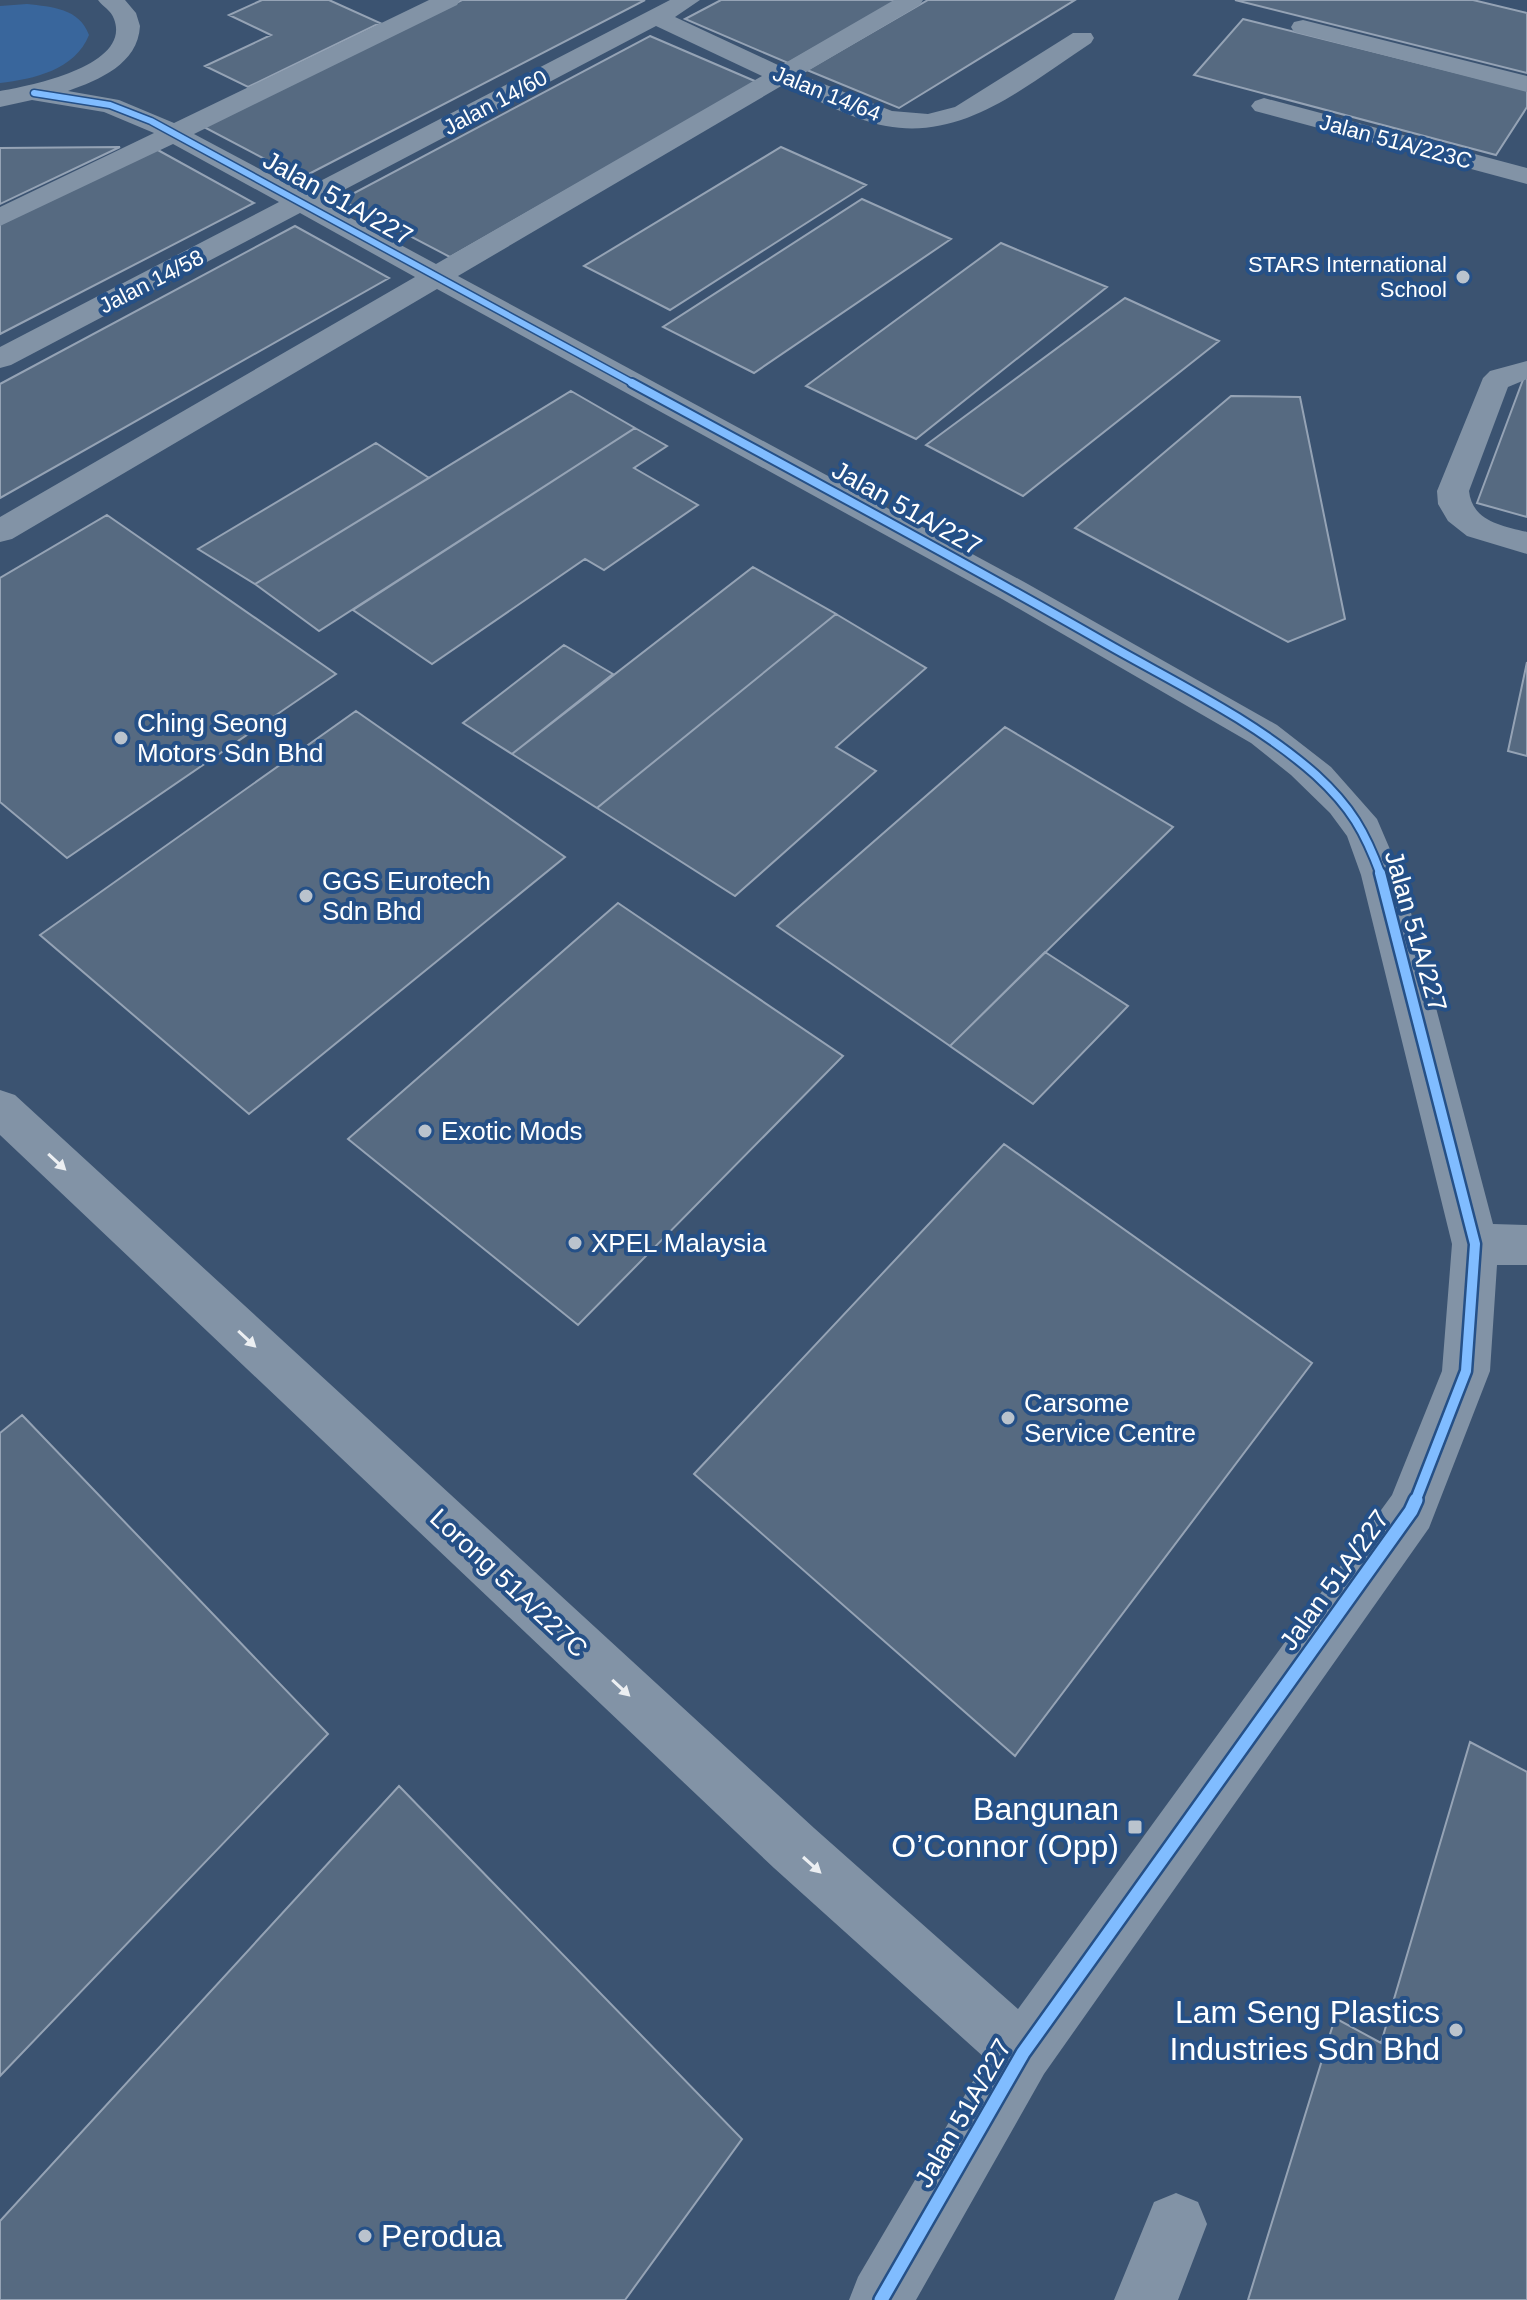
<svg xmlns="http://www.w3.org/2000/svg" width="1527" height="2300" font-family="Helvetica,sans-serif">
<rect width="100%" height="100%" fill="#3b5371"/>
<!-- green -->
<path fill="#39669c" d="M 27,4 C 52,7 79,8 89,35 C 75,70 34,79 0,83 L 0,6 Z"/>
<!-- building -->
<path fill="#566a81" stroke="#95a3b5" stroke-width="2" d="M 262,0 L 329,0 L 380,23 L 248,87 L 205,66 L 271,35 L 229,15 Z
M 462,0 L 645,0 L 301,178 L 202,126 Z
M 721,0 L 898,0 L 788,63 L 685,19 Z
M 928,0 L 1075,0 L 899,108 L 807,70 Z
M 1235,0 L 1473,0 L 1527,13 L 1527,73 Z
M 1243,19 L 1527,90 L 1527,107 L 1496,155 L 1194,75 Z
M 650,36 L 757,82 L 450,257 L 341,200 Z
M 120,147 L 0,204 L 0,148 Z
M 781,147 L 866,185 L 670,310 L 584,266 Z
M 156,149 L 254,203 L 0,334 L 0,224 Z
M 862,199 L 951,239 L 754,373 L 663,327 Z
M 295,226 L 389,278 L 0,498 L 0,384 Z
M 1001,243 L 1107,287 L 916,439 L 806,386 Z
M 1125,298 L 1219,341 L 1023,496 L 926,445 Z
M 1524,377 L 1527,378 L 1527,517 L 1477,503 Z
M 571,391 L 635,428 L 319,631 L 255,584 Z
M 1231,396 L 1300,397 L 1345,619 L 1288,642 L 1075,528 Z
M 635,428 L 667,446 L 634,468 L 698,505 L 604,570 L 585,559 L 432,664 L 353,610 Z
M 376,443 L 429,478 L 255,584 L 198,549 Z
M 107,515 L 336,674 L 67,858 L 0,802 L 0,578 Z
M 753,567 L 836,614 L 597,808 L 512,754 Z
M 836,614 L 926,668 L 836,747 L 876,771 L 735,896 L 597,808 Z
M 564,645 L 613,674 L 512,754 L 463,723 Z
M 1527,662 L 1527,756 L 1508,751 Z
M 356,711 L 565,857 L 249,1114 L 40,935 Z
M 1005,727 L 1173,827 L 950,1046 L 777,926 Z
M 618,903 L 843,1056 L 578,1325 L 348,1139 Z
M 1045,952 L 1128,1006 L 1033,1104 L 950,1046 Z
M 1004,1144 L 1312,1363 L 1015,1756 L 694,1474 Z
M 22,1415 L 328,1734 L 0,2076 L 0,1433 Z
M 1470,1742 L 1527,1772 L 1527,2300 L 1248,2300 L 1335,2018 L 1381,2043 Z
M 399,1786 L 742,2139 L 625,2300 L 0,2300 L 0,2221 Z"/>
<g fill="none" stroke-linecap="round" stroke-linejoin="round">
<!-- minor -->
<path fill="#8293a6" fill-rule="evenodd" d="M 98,0 L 125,0 L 136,13 L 140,26 C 138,64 99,80 68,91 L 119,100 L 174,123 L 429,0 L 460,0 L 457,5 L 194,134 L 301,191 L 670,0 L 700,0 L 675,17 L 780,66 L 894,0 L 923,0 L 920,5 L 801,75 L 892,111 L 928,114 L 955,107 L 1073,33 L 1091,33 L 1094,38 L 1091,43 C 1028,84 965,141 886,126 C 853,120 814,98 783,85 L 458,276 L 1026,583 L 1277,725 L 1331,767 L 1377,819 L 1401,875 L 1493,1224 L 1527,1225 L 1527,1265 L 1497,1265 L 1490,1371 L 1429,1528 L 1044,2074 L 916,2300 L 849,2300 L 858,2277 L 986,2059 L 774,1868 L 0,1135 L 0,1090 L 15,1095 L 814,1828 L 1018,2009 L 1392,1495 L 1442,1371 L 1452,1244 L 1361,875 L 1347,836 L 1330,813 L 1291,775 L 1251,743 L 1002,599 L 437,289 L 12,539 L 0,542 L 0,517 L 415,277 L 300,213 L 11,365 L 0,368 L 0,347 L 279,202 L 173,144 L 0,226 L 0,207 L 154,133 L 104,112 L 32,100 L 0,107 L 0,91 C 29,86 132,66 114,19 C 111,10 103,7 98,0 ZM 656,26 L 762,76 L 436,264 L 321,202 Z
M 1303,20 L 1527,76 L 1527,92 L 1294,32 L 1291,27 L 1294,22 Z
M 1264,98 L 1527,168 L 1527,184 L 1255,111 L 1251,106 L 1255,101 Z
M 1527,361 L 1527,379 L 1508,387 L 1469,491 C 1472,521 1502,526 1527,532 L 1527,554 L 1467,536 L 1448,521 L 1438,504 L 1437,491 L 1483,378 L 1490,371 Z
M 1176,2193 L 1198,2202 L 1207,2224 L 1178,2300 L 1114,2300 L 1154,2202 Z"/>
<defs>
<path id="cycleway-far3" d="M 34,93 L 110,105 L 151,121 L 636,385"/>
<path id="cycleway-far2" d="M 632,383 C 789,468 946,552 1100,640 C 1173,682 1253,719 1316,775 C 1351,807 1365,832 1381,875"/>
<path id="cycleway-far1" d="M 1380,873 L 1475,1244 L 1466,1371 L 1415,1502"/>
<path id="cycleway" d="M 881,2300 L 1023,2053 L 1411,1511 L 1416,1500"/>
</defs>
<!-- cycleway-far3 casing -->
<use href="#cycleway-far3" stroke="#255087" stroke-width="9"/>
<!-- cycleway-far2 casing -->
<use href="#cycleway-far2" stroke="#255087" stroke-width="12"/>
<!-- cycleway-far1 casing -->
<use href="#cycleway-far1" stroke="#255087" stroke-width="15"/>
<!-- cycleway casing -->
<use href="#cycleway" stroke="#255087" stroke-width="18"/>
<!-- cycleway-far3 -->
<use href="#cycleway-far3" stroke="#80bcff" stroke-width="6"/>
<!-- cycleway-far2 -->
<use href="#cycleway-far2" stroke="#80bcff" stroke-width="8"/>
<!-- cycleway-far1 -->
<use href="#cycleway-far1" stroke="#80bcff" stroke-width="10"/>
<!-- cycleway -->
<use href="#cycleway" stroke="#80bcff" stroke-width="13"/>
</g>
<!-- one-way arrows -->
<defs><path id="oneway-solid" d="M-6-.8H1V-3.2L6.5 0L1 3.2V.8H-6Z" transform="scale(2)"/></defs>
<g fill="#eceff2">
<use href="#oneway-solid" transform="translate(57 1162) rotate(43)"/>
<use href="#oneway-solid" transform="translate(247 1339) rotate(43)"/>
<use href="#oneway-solid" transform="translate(621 1688) rotate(43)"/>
<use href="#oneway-solid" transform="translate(812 1865) rotate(42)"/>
</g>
<!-- markers -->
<g fill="#bac3cd" stroke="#255087" stroke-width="3">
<circle cx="1463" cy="277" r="8"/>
<circle cx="121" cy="738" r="8"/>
<circle cx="306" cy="896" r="8"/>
<circle cx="425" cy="1131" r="8"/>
<circle cx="575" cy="1243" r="8"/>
<circle cx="1008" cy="1418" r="8"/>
<rect x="1127" y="1819" width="16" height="16" rx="4"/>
<circle cx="1456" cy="2030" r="8"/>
<circle cx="365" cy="2236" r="8"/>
</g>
<g text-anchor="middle" stroke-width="8" stroke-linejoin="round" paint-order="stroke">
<!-- far-street labels -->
<g font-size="22" fill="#fff" stroke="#255087">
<text transform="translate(827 93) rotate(22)" y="8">Jalan 14/64</text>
<text transform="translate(495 102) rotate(-28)" y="8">Jalan 14/60</text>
<text transform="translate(1396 141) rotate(15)" y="8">Jalan 51A/223C</text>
<text transform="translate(151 281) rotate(-27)" y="8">Jalan 14/58</text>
</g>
<!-- far-poi labels -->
<g font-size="22" fill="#fff" stroke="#255087" text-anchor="end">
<text x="1447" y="272">STARS International<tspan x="1447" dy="25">School</tspan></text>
</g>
<!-- street labels -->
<g font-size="26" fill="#fff" stroke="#255087">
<text transform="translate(338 198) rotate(29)" y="9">Jalan 51A/227</text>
<text transform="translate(907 508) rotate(29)" y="9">Jalan 51A/227</text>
<text transform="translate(1416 931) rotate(74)" y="9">Jalan 51A/227</text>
<text transform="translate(1334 1580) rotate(-54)" y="9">Jalan 51A/227</text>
<text transform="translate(509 1583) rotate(43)" y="9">Lorong 51A/227C</text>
<text transform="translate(963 2113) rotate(-60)" y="9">Jalan 51A/227</text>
</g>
<!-- poi labels -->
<g font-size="26" fill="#fff" stroke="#255087" text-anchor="start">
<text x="137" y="732">Ching Seong<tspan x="137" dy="30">Motors Sdn Bhd</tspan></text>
<text x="322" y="890">GGS Eurotech<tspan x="322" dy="30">Sdn Bhd</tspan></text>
<text x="441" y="1140">Exotic Mods</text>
<text x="591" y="1252">XPEL Malaysia</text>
<text x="1024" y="1412">Carsome<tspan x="1024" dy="30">Service Centre</tspan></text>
</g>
<!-- near-poi labels -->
<g font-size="32" fill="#fff" stroke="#255087" text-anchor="end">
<text x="1119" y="1820">Bangunan<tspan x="1119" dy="37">O’Connor (Opp)</tspan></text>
<text x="1440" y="2023">Lam Seng Plastics<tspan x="1440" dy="37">Industries Sdn Bhd</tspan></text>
<text x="381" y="2247" text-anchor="start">Perodua</text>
</g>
</g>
</svg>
